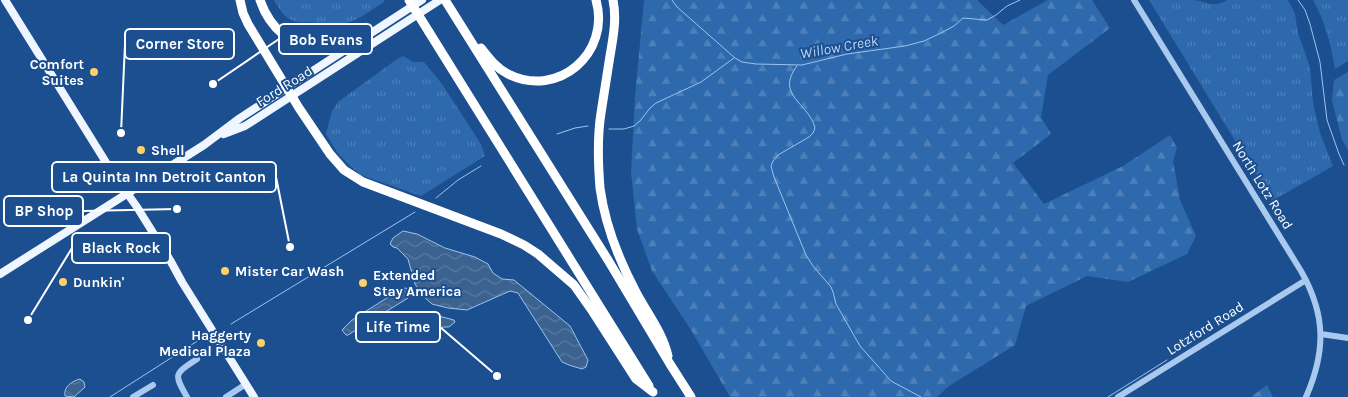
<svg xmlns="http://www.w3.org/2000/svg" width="1348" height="397" font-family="Karla,sans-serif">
<defs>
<pattern id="grass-tufts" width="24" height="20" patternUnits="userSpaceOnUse" patternTransform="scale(1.25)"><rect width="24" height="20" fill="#2e69ad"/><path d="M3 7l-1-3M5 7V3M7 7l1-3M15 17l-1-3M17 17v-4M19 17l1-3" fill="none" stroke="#4d80b9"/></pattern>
<pattern id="forest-firs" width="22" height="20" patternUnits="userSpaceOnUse" patternTransform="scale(1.25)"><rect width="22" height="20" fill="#2e69ad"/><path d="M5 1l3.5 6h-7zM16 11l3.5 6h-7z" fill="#4d80b9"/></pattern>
<pattern id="water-waves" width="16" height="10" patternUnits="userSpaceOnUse" patternTransform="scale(1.25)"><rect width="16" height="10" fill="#3c6290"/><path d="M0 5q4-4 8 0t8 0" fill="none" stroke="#597aa1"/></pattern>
</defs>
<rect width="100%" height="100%" fill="#1b4f8f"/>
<!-- grass -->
<path fill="url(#grass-tufts)" d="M 274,0 L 384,0 L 384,2 C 373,9 359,20 346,23 C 334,25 323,24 311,22 C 307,22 303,23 299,22 C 286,21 280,10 274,0 Z
M 1149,0 C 1163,0 1178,0 1193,0 C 1206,1 1214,9 1227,0 L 1287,0 L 1289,2 L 1295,14 L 1298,33 L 1310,67 L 1313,103 L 1320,133 L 1333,166 L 1272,201 Z
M 1313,0 L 1348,0 L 1348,61 L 1335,69 C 1331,45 1325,21 1313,0 Z
M 403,56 L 413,62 L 424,62 L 442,84 L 481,144 L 485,156 L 421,196 L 361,175 L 348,164 L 337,152 L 326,134 L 332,111 L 338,102 L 393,62 Z"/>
<!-- forest -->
<path fill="url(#forest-firs)" d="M 644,0 L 977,0 L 1003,25 L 1048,0 L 1092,0 L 1110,28 L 1048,75 L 1041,117 L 1051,134 L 1013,163 L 1044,204 L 1123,166 L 1170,135 L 1177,148 L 1173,161 L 1180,200 L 1196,236 L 1187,254 L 1128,282 L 1087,276 L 1026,306 L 1015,345 L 949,386 L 937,397 L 730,397 L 691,330 L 652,271 L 637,229 L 631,172 L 635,96 Z
M 1348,72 L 1348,150 L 1342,140 L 1332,100 L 1334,80 Z
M 1267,385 L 1273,397 L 1251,397 Z"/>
<!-- water -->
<path fill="url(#water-waves)" stroke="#9cc4f0" d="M 403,231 L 417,234 L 445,248 L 475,257 L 488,264 L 493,273 L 502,279 L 514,280 L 570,326 L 588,360 L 586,367 L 582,369 L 569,365 L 562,362 L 518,293 L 510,291 L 467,310 L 448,308 L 432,304 L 422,295 L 415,284 L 408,259 L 397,248 L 393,247 L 390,244 L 393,238 Z
M 406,288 L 409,290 L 410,295 L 408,298 L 348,335 L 346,335 L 342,330 L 352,320 L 401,289 Z
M 435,315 L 454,320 L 455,322 L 449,327 L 443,327 L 441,328 L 433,316 Z
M 80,379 L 84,382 L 85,387 L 74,397 L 65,396 C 63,387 72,381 80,379 Z"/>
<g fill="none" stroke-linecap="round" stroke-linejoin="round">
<!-- stream -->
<path stroke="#9cc4f0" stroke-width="1" d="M 672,0 L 677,7 L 735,58 L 742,62 L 756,64 L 802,65 L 847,54 L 905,46 L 924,41 L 941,33 L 954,26 L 963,18 L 987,20 L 996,15 L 1007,6 L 1020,0
M 1298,0 L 1305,10 L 1310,24 L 1320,62 L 1327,120 L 1339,154 L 1344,165
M 797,66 C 774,95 810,104 815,128 L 813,133 L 809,137 L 778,155 L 773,161 L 771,166 L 774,177 L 806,255 L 813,266 L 831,287 L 833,292 L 836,304 L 860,346 L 891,381 L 921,397
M 609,129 L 624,129 L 634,126 L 640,121 L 650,108 L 656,103 L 701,82 L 734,58
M 557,134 L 575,128 L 588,126
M 436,198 L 458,180 L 481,166
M 231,324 L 415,212
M 110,397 L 199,340
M 1108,397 L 1167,360"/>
<!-- minor -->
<path stroke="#a9c9ee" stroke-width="6" d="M 1134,0 L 1301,271 C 1326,315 1326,351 1306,397
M 1321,334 L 1348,338
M 133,397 L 153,385
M 187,397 C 173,373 175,374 197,359
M 226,397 L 246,384
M 1118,397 L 1306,280"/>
<!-- major -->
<path stroke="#f0f6ff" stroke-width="8" d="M 5,0 L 112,172 L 137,207 L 170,260 L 182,282 L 254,397
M 224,134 L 245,126 L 440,0
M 0,274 L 204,145 L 240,118 L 422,0"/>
<!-- highway -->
<path stroke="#fff" stroke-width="9" d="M 240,0 L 243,13 L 248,24 L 299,108 L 330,154 L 344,170 L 363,182 L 501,234 L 524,245 L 538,254 L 574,285 L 593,312 L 636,379 L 653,392
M 260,0 C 269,27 294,52 325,48 C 337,47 351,42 363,38
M 445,0 L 608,260 L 670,364 L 691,397
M 613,0 C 617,19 613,38 610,56 C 607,75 604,94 601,113 C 597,138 598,163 600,188 C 605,225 619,260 636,292 C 647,313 663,333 668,356
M 429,32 L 649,386
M 481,48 C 489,58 496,68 508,74 C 558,99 611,53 596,0"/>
<!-- highway-bridge -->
<path stroke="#fff" stroke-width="9" d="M 409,0 L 429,32"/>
</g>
<!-- markers -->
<g fill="#ffd166" stroke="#1b4f8f" stroke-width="2">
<circle cx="94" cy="72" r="5"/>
<circle cx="141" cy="150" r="5"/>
<circle cx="225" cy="271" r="5"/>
<circle cx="63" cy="282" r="5"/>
<circle cx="363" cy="283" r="5"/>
<circle cx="261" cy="343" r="5"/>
</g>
<g text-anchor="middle" stroke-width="4" stroke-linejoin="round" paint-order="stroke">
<!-- poi labels -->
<g font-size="14" font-weight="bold" fill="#fff" stroke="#1b4f8f" text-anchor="start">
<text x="84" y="69" text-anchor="end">Comfort<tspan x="84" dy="16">Suites</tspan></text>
<text x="151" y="155">Shell</text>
<text x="235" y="276">Mister Car Wash</text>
<text x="373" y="280">Extended<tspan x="373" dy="16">Stay America</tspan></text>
<text x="73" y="287">Dunkin'</text>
<text x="251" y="340" text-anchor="end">Haggerty<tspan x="251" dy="16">Medical Plaza</tspan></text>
</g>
<!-- street labels -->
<g font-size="14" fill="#fff" stroke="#1b4f8f">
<text transform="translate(284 86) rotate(-32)" y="5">Ford Road</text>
<text transform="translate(1263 185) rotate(58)" y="5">North Lotz Road</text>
<text transform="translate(1205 328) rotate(-32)" y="5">Lotzford Road</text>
</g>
<!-- water labels -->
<g font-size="15" font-style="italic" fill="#b5d3f5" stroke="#1b4f8f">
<text transform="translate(839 47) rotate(-10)" y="5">Willow Creek</text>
</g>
</g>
<!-- callouts -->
<path fill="none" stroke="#fff" stroke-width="2" d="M213 84L279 39M121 133L125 44M290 247L276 177M177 209L83 211M28 320L72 248M497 376L440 327"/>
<g fill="#fff" stroke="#1b4f8f" stroke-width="2">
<circle cx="213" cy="84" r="5"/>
<circle cx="121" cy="133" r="5"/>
<circle cx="290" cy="247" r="5"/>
<circle cx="177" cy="209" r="5"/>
<circle cx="28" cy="320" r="5"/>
<circle cx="497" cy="376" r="5"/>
</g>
<g fill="#1b4f8f" stroke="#fff" stroke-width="2">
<rect x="279" y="24" width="93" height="30" rx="5"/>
<rect x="125" y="29" width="109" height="30" rx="5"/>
<rect x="52" y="162" width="224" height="30" rx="5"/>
<rect x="4" y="196" width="79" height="30" rx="5"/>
<rect x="72" y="233" width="98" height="30" rx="5"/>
<rect x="356" y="312" width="84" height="30" rx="5"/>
</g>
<g font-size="15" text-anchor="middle" font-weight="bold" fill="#fff">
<text x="326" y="45">Bob Evans</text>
<text x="180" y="49">Corner Store</text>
<text x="164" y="182">La Quinta Inn Detroit Canton</text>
<text x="44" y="216">BP Shop</text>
<text x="121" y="253">Black Rock</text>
<text x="398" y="332">Life Time</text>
</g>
</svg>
